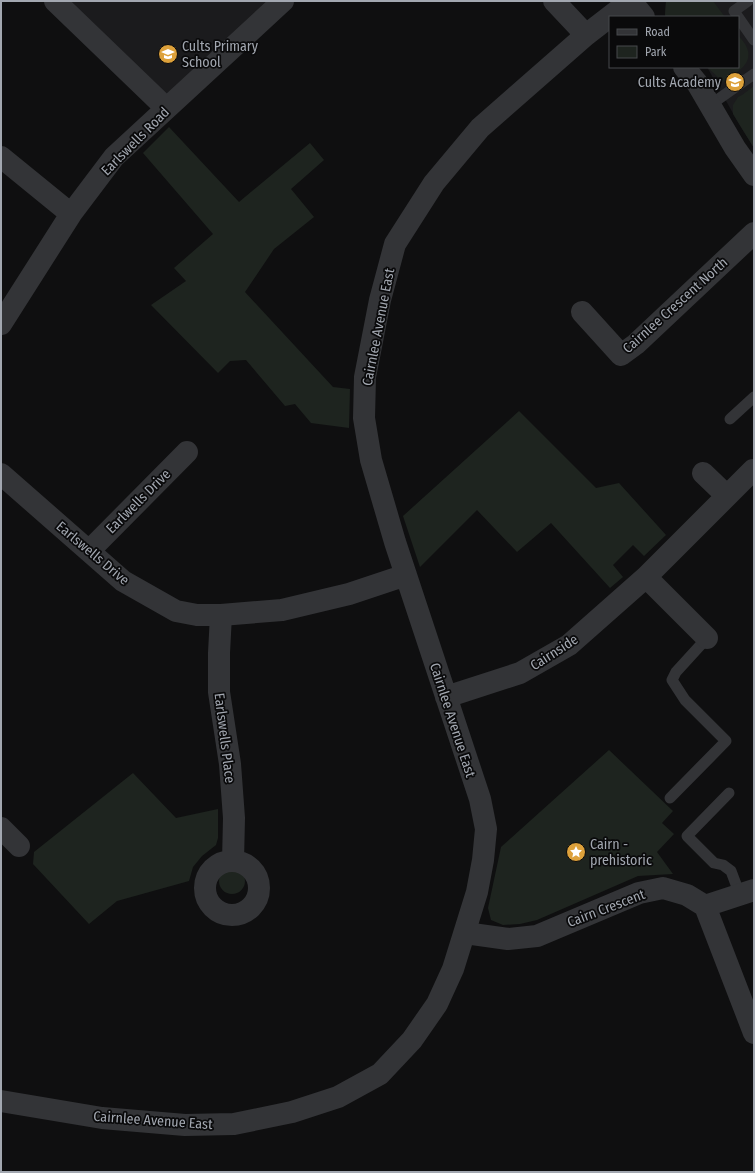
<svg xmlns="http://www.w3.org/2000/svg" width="755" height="1173" font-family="'Fira Sans Condensed',sans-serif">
<rect width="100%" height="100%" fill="#0f0f10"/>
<!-- built -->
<path fill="#1b1b1d" d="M 55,1 L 283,1 L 166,108 Z
M 666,1 L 754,1 L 754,148 L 739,124 L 707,67 L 738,67 L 738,17 L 666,17 L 665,15 Z"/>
<!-- green -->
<path fill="#1e241f" d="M 666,1 L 713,1 L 725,17 L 666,17 L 665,15 Z
M 738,35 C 741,39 746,44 747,48 C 754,65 734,74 723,82 L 707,67 L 738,67 Z
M 754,86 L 754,148 L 733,114 L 733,105 L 738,97 L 742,95 Z
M 169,127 L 239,202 L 310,143 L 324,160 L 291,189 L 314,217 L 274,249 L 245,292 L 333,387 L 350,389 L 349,428 L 311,423 L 295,404 L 285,406 L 246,360 L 230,361 L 218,373 L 151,305 L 186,281 L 174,268 L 213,234 L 143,153 Z
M 519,411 L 596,488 L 619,483 L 666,535 L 644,556 L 633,545 L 613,565 L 623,577 L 610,588 L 551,523 L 517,552 L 477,510 L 420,567 L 403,516 Z
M 609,750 L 673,811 L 662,823 L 674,834 L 657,852 L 673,874 L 638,876 L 537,920 L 520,924 L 503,925 L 491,920 L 488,908 L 501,847 Z
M 133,773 L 176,818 L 218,809 L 218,838 L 216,845 L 202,856 L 193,867 L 189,881 L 117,901 L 89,924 L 33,864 L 34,852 Z
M219 881a13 13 0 1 1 26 0a13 13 0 1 1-26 0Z"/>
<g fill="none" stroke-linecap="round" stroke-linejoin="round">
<!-- service -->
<path stroke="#333437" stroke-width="11" d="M 738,17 L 754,40
M 738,17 L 734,11 L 748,1
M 710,105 L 754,74
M 730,419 L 754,397
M 729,793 L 687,836 L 714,863 L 723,865 L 731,871 L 740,895
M 670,798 L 726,741 L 685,700 L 672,680 L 676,672 L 707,638"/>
<!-- minor -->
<path stroke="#333437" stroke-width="22" d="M 55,1 L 166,108
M 554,1 L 586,35
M 631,1 L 644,17
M 684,67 L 697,83 L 735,148 L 754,175
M 1,157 L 71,214
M 582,312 L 621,355 L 636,344 L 754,233
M 1,324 L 71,214 L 114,157 L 283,1
M 703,473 L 727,496
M 1,474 L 123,581 L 176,611 L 197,615 L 221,615 L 282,610 L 349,594 L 406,575
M 89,551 L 187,452
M 646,577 L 707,638
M 221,615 L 219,653 L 219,692 L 230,764 L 234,818 L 233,861
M 446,697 L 520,673 L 569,645 L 646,577 L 753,470
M 1,828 L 19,846
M205 888a27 27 0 1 1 54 0a27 27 0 1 1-54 0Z
M 705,906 L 754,890
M 465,933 L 508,939 L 537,936 L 639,893 L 663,888 L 687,895 L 705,906 L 754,1033
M 1,1101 L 102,1118 L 185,1125 L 234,1124 L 292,1112 L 338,1097 L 380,1074 L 412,1040 L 437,1004 L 453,969 L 477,892 L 483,860 L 486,829 L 480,799 L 395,542 L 371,460 L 364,418 L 365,377 L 380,300 L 395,244 L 434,183 L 480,128 L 586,35 L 630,1"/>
</g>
<!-- icons -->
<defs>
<symbol id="school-disc" viewBox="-11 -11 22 22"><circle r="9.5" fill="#dda13b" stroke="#0a0a0b"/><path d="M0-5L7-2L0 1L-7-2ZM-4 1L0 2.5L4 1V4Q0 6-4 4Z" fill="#fff"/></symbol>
<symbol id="sight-disc" viewBox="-11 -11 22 22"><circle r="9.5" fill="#dda13b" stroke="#0a0a0b"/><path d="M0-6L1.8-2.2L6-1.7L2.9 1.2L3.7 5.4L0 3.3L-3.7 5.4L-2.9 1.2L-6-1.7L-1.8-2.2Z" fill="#fff"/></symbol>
</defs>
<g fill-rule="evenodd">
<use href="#school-disc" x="157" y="43" width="22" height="22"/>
<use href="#school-disc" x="724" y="71" width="22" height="22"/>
<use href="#sight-disc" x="565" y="841" width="22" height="22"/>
</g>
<g text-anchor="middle" stroke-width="3.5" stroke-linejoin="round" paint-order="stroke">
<!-- poi labels -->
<g font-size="14" fill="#a2a7b0" stroke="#0a0a0b" text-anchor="start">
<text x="182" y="51">Cults Primary<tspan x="182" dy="16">School</tspan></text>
<text x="721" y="87" text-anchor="end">Cults Academy</text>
<text x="590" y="849">Cairn -<tspan x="590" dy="16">prehistoric</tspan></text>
</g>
<!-- street labels -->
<g font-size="14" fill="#a2a7b0" stroke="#0a0a0b">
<text transform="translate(135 141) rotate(-45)" y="5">Earlswells Road</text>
<text transform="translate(675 305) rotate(-42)" y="5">Cairnlee Crescent North</text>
<text transform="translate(378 327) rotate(-79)" y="5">Cairnlee Avenue East</text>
<text transform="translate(138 501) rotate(-45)" y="5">Earlwells Drive</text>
<text transform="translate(93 553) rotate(40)" y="5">Earlswells Drive</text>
<text transform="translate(554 652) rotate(-33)" y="5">Cairnside</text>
<text transform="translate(453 720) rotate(72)" y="5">Cairnlee Avenue East</text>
<text transform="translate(225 738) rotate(83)" y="5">Earlswells Place</text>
<text transform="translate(606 908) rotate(-21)" y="5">Cairn Crescent</text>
<text transform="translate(153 1120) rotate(4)" y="5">Cairnlee Avenue East</text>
</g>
</g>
<!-- border -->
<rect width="755" height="1173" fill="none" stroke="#a2a7b0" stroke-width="4"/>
<!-- legend -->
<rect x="609" y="16" width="130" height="52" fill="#0a0a0b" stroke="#47494d"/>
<rect x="617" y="29" width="20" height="6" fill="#333437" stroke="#47494d"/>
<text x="645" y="36" font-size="12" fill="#a2a7b0">Road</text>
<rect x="617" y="46" width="20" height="12" fill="#1e241f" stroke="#47494d"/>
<text x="645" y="56" font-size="12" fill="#a2a7b0">Park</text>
</svg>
